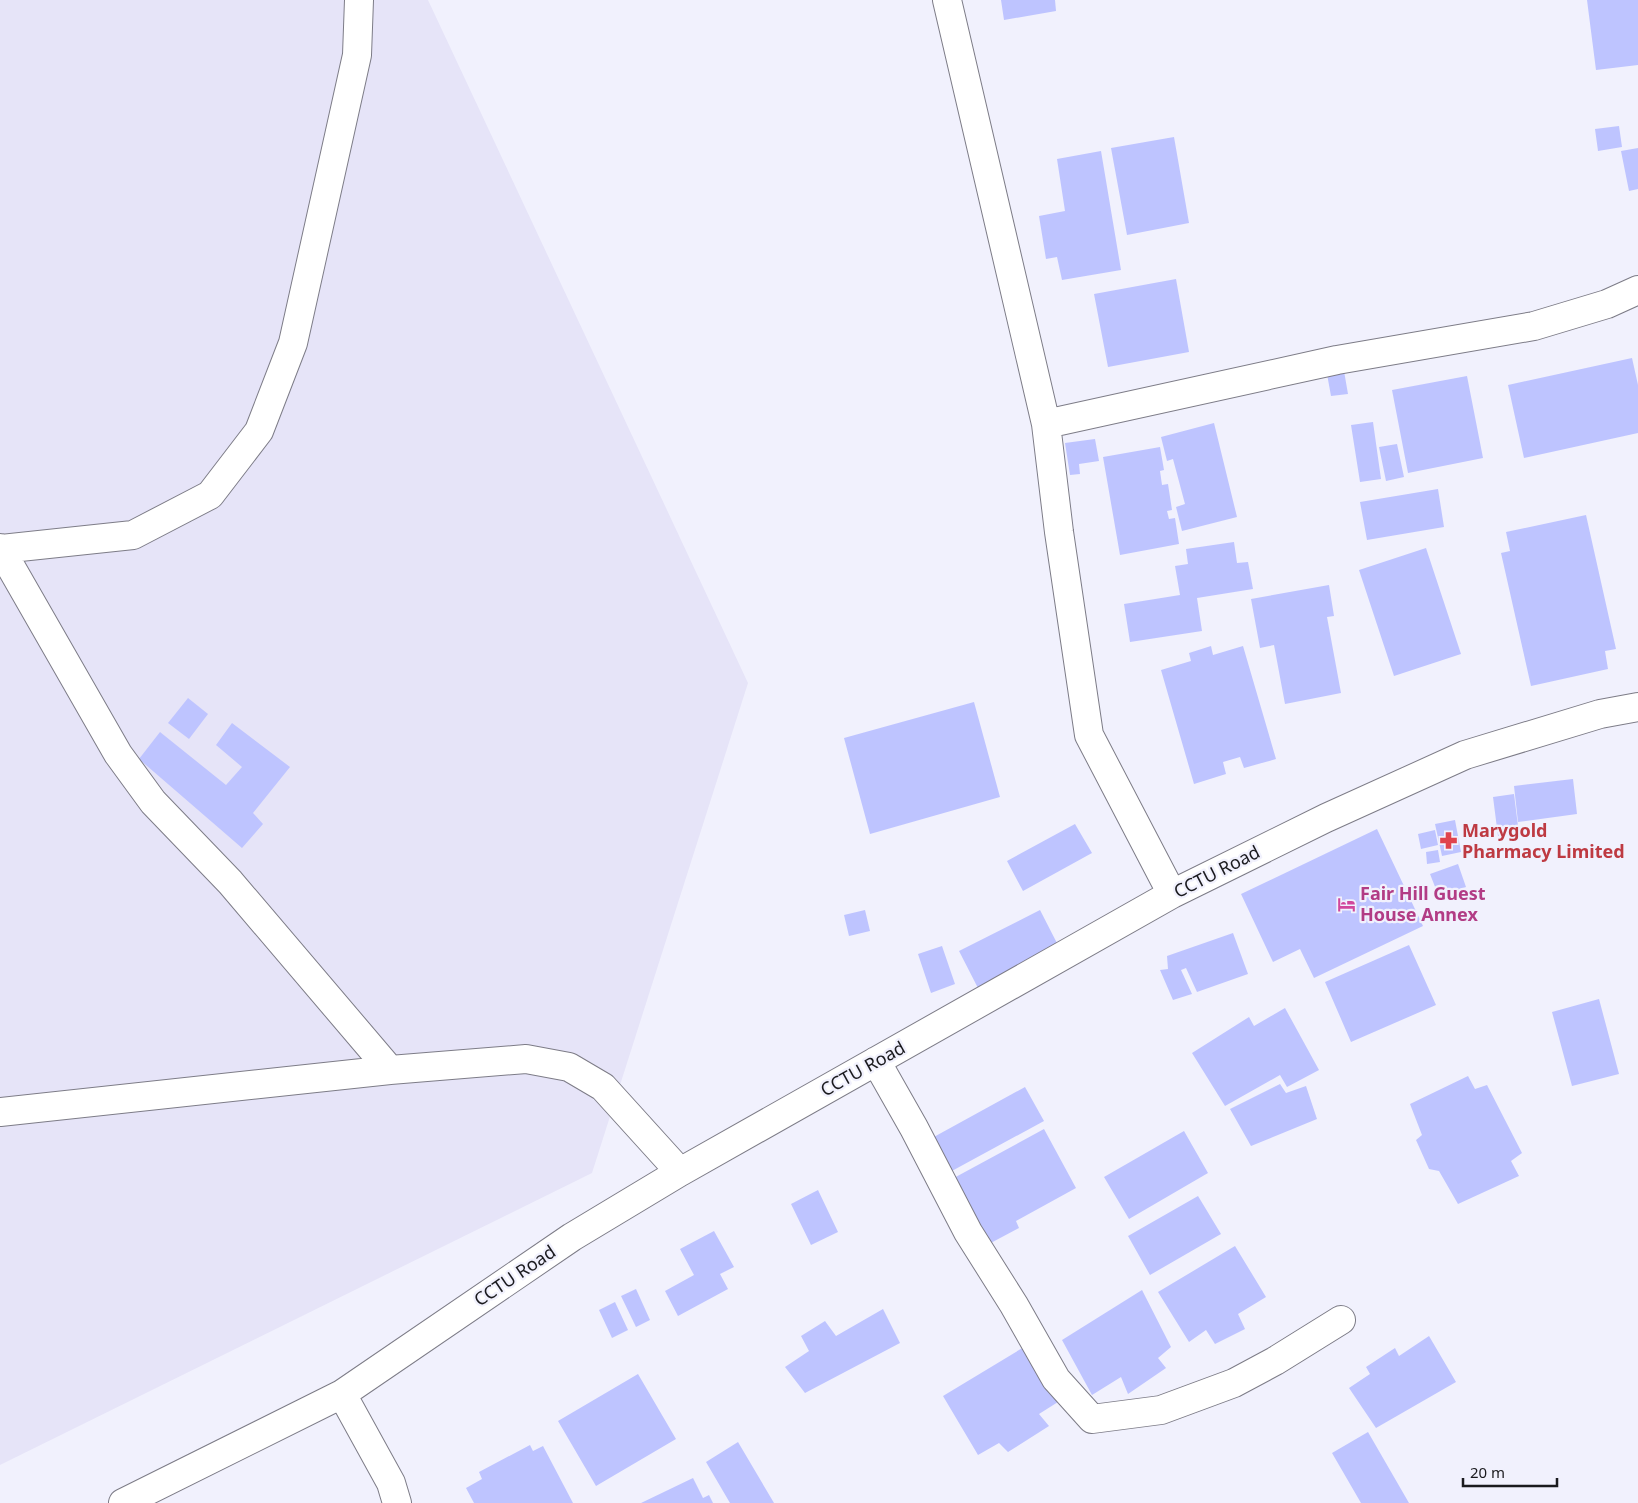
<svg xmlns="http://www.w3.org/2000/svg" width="1638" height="1503" font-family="'Noto Sans',sans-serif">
<rect width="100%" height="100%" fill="#f1f1fd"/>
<!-- built -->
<path fill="#e6e4f8" d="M 0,0 L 428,0 L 748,683 L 592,1173 L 0,1465 Z"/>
<!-- building -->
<path fill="#bec4ff" d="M 1001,0 L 1055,0 L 1056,11 L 1004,20 Z
M 1587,0 L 1638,0 L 1638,65 L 1596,70 Z
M 1619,126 L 1622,147 L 1598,151 L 1595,129 Z
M 1174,137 L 1189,223 L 1127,235 L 1111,148 Z
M 1638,148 L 1638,189 L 1629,191 L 1621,151 Z
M 1101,151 L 1121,270 L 1062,280 L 1057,257 L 1046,259 L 1039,216 L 1065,211 L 1057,159 Z
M 1176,279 L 1189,352 L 1108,367 L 1094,294 Z
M 1632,358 L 1638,385 L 1638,433 L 1524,458 L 1508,385 Z
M 1344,371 L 1348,394 L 1331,396 L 1327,374 Z
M 1467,376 L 1483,458 L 1408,473 L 1392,390 Z
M 1373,422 L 1381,479 L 1360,482 L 1351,425 Z
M 1214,423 L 1237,517 L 1182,531 L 1176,507 L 1185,504 L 1173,459 L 1167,461 L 1161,437 Z
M 1095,439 L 1099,461 L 1079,464 L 1080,474 L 1070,475 L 1065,443 Z
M 1397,444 L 1404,477 L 1386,481 L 1379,447 Z
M 1160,447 L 1164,470 L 1160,471 L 1162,485 L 1168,484 L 1172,510 L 1167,511 L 1169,519 L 1175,518 L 1179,544 L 1120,555 L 1103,457 Z
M 1438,489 L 1444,527 L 1367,540 L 1360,502 Z
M 1586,515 L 1616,649 L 1605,651 L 1608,669 L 1531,686 L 1501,553 L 1510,551 L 1506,532 Z
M 1234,542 L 1237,563 L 1248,562 L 1253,589 L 1197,598 L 1202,631 L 1130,642 L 1124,604 L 1180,595 L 1175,566 L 1188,564 L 1186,549 Z
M 1426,548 L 1461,654 L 1394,676 L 1359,570 Z
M 1329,585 L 1334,616 L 1327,617 L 1341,693 L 1285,704 L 1274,645 L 1260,648 L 1251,599 Z
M 1211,646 L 1213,655 L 1243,646 L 1276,759 L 1244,768 L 1240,757 L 1223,762 L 1226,774 L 1194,784 L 1161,670 L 1191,661 L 1189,653 Z
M 188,698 L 208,714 L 189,739 L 168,723 Z
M 974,702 L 1000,797 L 870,834 L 844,738 Z
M 232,723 L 290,767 L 253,813 L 263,824 L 242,848 L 139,759 L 160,732 L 226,785 L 242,767 L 216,745 Z
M 1573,779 L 1577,814 L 1518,822 L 1514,786 Z
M 1514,794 L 1519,834 L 1498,836 L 1493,797 Z
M 1455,820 L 1461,852 L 1442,856 L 1435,824 Z
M 1075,824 L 1092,853 L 1023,891 L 1007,861 Z
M 1377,829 L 1423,926 L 1314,978 L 1300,949 L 1273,962 L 1241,894 Z
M 1435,830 L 1438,845 L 1421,849 L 1418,834 Z
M 1438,850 L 1440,862 L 1427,864 L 1426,852 Z
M 1458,864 L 1466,887 L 1439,897 L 1430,874 Z
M 865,910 L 870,931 L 849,936 L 844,915 Z
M 1040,910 L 1060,949 L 979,990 L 959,951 Z
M 1233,933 L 1248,974 L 1197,992 L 1186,968 L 1181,970 L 1192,994 L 1173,1000 L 1160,970 L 1168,969 L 1167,956 Z
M 1409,945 L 1436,1005 L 1351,1042 L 1325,982 Z
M 942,946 L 955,984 L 931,993 L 918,954 Z
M 1599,999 L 1619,1074 L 1572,1086 L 1552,1012 Z
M 1285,1008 L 1319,1070 L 1287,1087 L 1280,1075 L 1225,1106 L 1192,1053 L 1249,1017 L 1254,1026 Z
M 1468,1076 L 1475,1089 L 1487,1085 L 1522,1153 L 1511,1161 L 1519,1176 L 1458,1204 L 1439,1171 L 1429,1169 L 1416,1140 L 1422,1135 L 1410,1104 Z
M 1280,1084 L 1286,1093 L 1306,1086 L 1317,1119 L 1251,1146 L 1230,1109 Z
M 1025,1087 L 1044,1121 L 950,1172 L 932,1138 Z
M 1044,1129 L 1076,1188 L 1016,1221 L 1019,1228 L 987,1245 L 952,1179 Z
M 1184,1131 L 1208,1173 L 1129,1219 L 1104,1177 Z
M 818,1190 L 838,1232 L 811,1245 L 791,1204 Z
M 1198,1196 L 1221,1234 L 1150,1275 L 1128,1236 Z
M 714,1231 L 734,1267 L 720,1274 L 728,1289 L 678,1316 L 665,1291 L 694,1275 L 680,1249 Z
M 1235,1246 L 1266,1297 L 1238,1314 L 1245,1329 L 1215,1344 L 1206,1330 L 1189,1342 L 1158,1292 Z
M 636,1289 L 650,1320 L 636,1327 L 621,1296 Z
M 1142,1290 L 1171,1347 L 1158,1358 L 1166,1368 L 1128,1394 L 1121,1377 L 1092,1395 L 1062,1340 Z
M 615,1302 L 628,1330 L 612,1338 L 599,1310 Z
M 883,1309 L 900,1343 L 805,1393 L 785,1367 L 809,1351 L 801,1336 L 825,1321 L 836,1336 Z
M 1429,1336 L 1456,1382 L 1376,1428 L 1349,1388 L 1370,1374 L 1366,1367 L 1395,1348 L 1399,1356 Z
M 1024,1347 L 1058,1402 L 1039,1414 L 1049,1426 L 1008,1452 L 999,1443 L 978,1455 L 943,1396 Z
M 638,1374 L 676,1439 L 596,1486 L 558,1421 Z
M 1368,1432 L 1409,1503 L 1361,1503 L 1332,1453 Z
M 738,1442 L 774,1503 L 730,1503 L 706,1462 Z
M 530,1445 L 533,1451 L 543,1446 L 573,1503 L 474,1503 L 466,1488 L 482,1479 L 479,1472 Z
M 693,1478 L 703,1498 L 709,1495 L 713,1503 L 641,1503 Z"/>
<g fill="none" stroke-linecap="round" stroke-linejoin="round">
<defs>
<path id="minor" d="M 947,0 L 1046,424 L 1059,532 L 1089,735 L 1172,894
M 1046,424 L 1337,360 L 1534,326 L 1607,304 L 1638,290
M 0,548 L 118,754 L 153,802 L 230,882 L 390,1070
M 1,549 L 133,535 L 210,495 L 259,431 L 293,343 L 357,55 L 359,0
M 876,1061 L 914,1128 L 968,1232 L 1014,1305 L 1056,1379 L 1092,1419 L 1161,1410 L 1234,1383 L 1275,1361 L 1341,1320
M 0,1112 L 390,1070 L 526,1059 L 569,1067 L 603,1087 L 680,1172
M 342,1394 L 391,1483 L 397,1503
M 123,1503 L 342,1394 L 572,1237 L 680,1172 L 1172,894 L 1326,818 L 1465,755 L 1600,714 L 1638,707"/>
</defs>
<!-- minor casing -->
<use href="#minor" stroke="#7d7c87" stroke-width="30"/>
<!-- minor -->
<use href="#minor" stroke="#fff" stroke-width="28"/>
</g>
<!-- icons -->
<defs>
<symbol id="pharmacy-bare" viewBox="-9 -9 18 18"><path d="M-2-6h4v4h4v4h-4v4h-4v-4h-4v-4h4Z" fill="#e0444e" stroke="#f1f1fd" stroke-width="2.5" paint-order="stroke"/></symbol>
<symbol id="hotel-bare" viewBox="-9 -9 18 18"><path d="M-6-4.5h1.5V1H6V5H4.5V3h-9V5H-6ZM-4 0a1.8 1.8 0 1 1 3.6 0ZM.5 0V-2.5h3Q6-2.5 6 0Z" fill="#d1479c" stroke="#f1f1fd" stroke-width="2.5" paint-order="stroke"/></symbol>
</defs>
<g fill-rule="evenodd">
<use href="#pharmacy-bare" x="1436" y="828" width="25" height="25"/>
<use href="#hotel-bare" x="1334" y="892" width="25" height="25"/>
</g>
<g text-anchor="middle" stroke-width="4.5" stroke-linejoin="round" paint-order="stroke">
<!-- health labels -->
<g font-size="18" font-weight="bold" fill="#be3a42" stroke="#f1f1fd" text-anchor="start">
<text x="1462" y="837">Marygold<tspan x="1462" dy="21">Pharmacy Limited</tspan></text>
</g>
<!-- street labels -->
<g font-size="18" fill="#1a1a1e" stroke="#f1f1fd">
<text transform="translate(1217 872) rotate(-27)" y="6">CCTU Road</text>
<text transform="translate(863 1069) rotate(-29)" y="6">CCTU Road</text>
<text transform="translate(515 1276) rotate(-34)" y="6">CCTU Road</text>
</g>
<!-- hotel labels -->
<g font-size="18" font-weight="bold" fill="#b23c85" stroke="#f1f1fd" text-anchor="start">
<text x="1360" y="900">Fair Hill Guest<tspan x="1360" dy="21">House Annex</tspan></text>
</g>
</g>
<!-- scale -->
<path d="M1463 1478v8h94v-8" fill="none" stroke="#1a1a1e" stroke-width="2.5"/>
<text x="1470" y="1478" font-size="15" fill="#1a1a1e" stroke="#f1f1fd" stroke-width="4" paint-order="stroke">20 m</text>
</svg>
